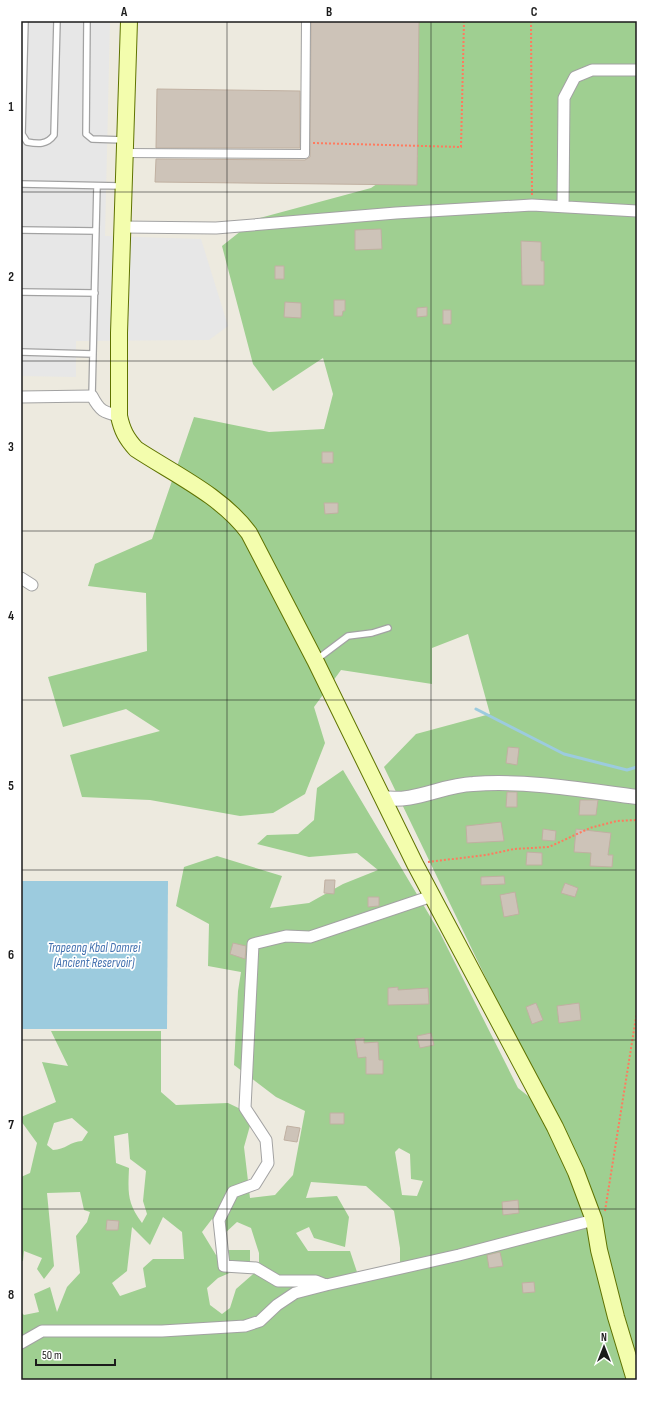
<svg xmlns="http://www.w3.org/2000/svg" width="658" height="1401" font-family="'Sofia Sans Condensed',sans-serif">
<rect width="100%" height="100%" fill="#edeadf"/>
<!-- forest -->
<path fill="#9fcf91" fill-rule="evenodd" d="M 419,21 L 637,21 L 637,1380 L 21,1380 L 21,1312 L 24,1315 L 39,1312 L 34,1294 L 50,1287 L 57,1312 L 67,1287 L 80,1273 L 76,1236 L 87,1222 L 90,1212 L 84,1210 L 80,1192 L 47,1193 L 54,1266 L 44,1279 L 37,1269 L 42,1258 L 24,1251 L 23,1261 L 21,1261 L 21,1177 L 30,1173 L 37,1143 L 21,1121 L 21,1117 L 56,1102 L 42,1062 L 68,1066 L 51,1031 L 161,1031 L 161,1092 L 176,1105 L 228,1103 L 253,1115 L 244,1147 L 250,1198 L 275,1195 L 293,1175 L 305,1111 L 276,1097 L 234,1065 L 238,991 L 241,972 L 208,966 L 209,924 L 176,906 L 184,867 L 217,856 L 282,876 L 270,908 L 309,903 L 343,884 L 378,870 L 357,853 L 309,857 L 257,844 L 267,835 L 298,834 L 314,820 L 317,788 L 343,770 L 440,933 L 518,1088 L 552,1115 L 384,767 L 416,734 L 490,714 L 468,634 L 432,648 L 432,684 L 341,670 L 314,707 L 325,743 L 305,794 L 273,813 L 240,816 L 150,800 L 82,797 L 70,755 L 160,731 L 126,709 L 63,727 L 48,677 L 147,651 L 146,593 L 88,586 L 95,564 L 152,539 L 194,417 L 269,432 L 324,429 L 333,394 L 323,358 L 273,391 L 253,364 L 222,246 L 256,219 L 371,188 L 418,156 L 349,112 L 353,49 ZM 72,1118 L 88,1132 L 82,1141 C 71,1141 65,1150 53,1150 L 47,1145 L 54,1123 ZM 128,1133 L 130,1159 L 146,1171 L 143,1201 L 147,1214 L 142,1223 C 127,1203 128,1193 129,1168 L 116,1163 L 114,1136 ZM 399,1148 L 410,1154 L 411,1179 L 423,1181 L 417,1196 L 402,1195 L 395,1152 ZM 311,1182 L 366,1186 L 394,1211 L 400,1248 L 400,1265 L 357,1272 L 350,1251 L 308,1251 L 296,1233 L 309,1227 L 314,1238 L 345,1247 L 349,1217 L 337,1196 L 306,1198 ZM 163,1217 L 182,1232 L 184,1259 L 153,1259 L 143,1268 L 146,1287 L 120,1296 L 112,1283 L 127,1271 L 132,1227 L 150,1245 ZM 212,1219 L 224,1234 L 237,1222 L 251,1228 L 259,1253 L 259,1269 L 236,1289 L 230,1308 L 222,1314 L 210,1305 L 207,1288 L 218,1278 L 250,1264 L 250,1250 L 228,1250 L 216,1255 L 202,1232 Z"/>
<!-- parking -->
<path fill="#e7e7e7" d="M 21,21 L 110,21 L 105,236 L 201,239 L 228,326 L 209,340 L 76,341 L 76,377 L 21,376 Z"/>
<!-- water -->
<path fill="#9ccbde" d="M 21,881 L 168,881 L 167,1029 L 21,1029 Z"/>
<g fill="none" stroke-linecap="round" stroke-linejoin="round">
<!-- stream -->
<path stroke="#9ccbde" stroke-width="3" d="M 476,709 L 564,754 L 627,770 L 637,767"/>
</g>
<!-- building -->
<path fill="#cdc3b8" stroke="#c0b0a1" d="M 311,21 L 419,21 L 417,185 L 155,182 L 156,159 L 305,160 L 310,157 Z
M 157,89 L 300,91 L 300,148 L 156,148 Z
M 381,229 L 382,249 L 355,250 L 355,230 Z
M 521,241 L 541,242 L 541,261 L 544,261 L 544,285 L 522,285 Z
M 275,266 L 284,266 L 284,279 L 275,279 Z
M 334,300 L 345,300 L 345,311 L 343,311 L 342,316 L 334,316 Z
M 285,302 L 301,303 L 301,318 L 284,317 Z
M 427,307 L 427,316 L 417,317 L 417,308 Z
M 443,310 L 451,310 L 451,324 L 443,324 Z
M 322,452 L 333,452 L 333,463 L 322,463 Z
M 324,503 L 338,503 L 338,513 L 325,514 Z
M 508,747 L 519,748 L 517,765 L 506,763 Z
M 507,792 L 517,792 L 517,807 L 506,807 Z
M 580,800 L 598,800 L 596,815 L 579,815 Z
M 501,822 L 504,841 L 467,843 L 466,826 Z
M 543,829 L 556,831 L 555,841 L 542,840 Z
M 576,829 L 611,833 L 608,855 L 613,855 L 612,867 L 590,866 L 591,853 L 574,852 Z
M 527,852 L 542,853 L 542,865 L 526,865 Z
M 504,876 L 505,884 L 481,885 L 481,877 Z
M 325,880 L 335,880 L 334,894 L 324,893 Z
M 565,883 L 578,888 L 575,897 L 561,893 Z
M 515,892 L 519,914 L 504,917 L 500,895 Z
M 368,897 L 379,897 L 379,906 L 368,907 Z
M 233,943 L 246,946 L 245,959 L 230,954 Z
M 398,987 L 398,990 L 428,988 L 429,1004 L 388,1005 L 388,988 Z
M 536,1003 L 543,1020 L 532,1024 L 526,1007 Z
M 579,1003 L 581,1020 L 559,1023 L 557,1006 Z
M 431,1033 L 434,1045 L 420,1048 L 417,1036 Z
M 364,1038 L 364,1043 L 378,1042 L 379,1060 L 383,1060 L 383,1074 L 366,1074 L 366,1057 L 358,1058 L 355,1039 Z
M 330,1113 L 344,1113 L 344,1124 L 330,1124 Z
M 287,1126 L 300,1128 L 297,1142 L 284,1140 Z
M 518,1200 L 519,1213 L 503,1215 L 502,1202 Z
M 107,1220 L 119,1221 L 118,1230 L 106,1230 Z
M 500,1252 L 503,1266 L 489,1268 L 487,1255 Z
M 534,1282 L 535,1292 L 523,1293 L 522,1283 Z"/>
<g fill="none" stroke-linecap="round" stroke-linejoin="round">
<defs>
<path id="service" d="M 25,21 L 22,134 L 27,142 C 38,144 47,145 54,135 L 57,21
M 87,21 L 86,134 L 92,139 L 124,140
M 21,184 L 121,186
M 21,230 L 96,231
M 21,292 L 95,293
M 21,352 L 93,354
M 92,396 L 97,186
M 316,660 L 348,636 L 372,633 L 388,628"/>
<path id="pedestrian" d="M 124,153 L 305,154 L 306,21"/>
<path id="minor" d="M 563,206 L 564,98 L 575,77 L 592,70 L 637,70
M 123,227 L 216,228 L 396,213 L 532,205 L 637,211
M 21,397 L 92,396 C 100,411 103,412 119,416
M 21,578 L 32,585
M 326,1285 L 316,1281 L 278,1281 L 256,1268 L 224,1266 L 219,1220 L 233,1192 L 255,1184 L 268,1163 L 266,1140 L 245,1108 L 253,944 L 286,936 L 310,937 L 432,896
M 21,1343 L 42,1331 L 162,1331 L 245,1326 L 260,1321 L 277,1305 L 295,1293 L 326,1285 L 459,1255 L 594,1220"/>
<path id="tertiary" d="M 383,798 C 415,803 442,785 473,784 C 528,780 582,790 637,797"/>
<path id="secondary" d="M 129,21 L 119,333 L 119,416 C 122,430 126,438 136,449 C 174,474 222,496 249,533 L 315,660 L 415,864 L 555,1127 L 576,1172 L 594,1220 L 599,1250 L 616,1317 L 635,1380"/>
</defs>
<!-- service casing -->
<use href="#service" stroke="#a2a2a2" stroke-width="8"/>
<!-- pedestrian casing -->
<use href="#pedestrian" stroke="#a2a2a2" stroke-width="10"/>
<!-- minor casing -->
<use href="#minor" stroke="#a2a2a2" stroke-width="13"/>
<!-- tertiary casing -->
<use href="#tertiary" stroke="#a2a2a2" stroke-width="16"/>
<!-- secondary casing -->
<use href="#secondary" stroke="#5f7300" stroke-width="18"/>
<!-- path -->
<path stroke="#ff7a5e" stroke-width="2" stroke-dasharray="2 2" stroke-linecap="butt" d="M 531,21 L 532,196
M 313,143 L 461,147 L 464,21
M 428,862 L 486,855 L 514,849 L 549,847 L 590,828 L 617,821 L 637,820
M 605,1211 L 637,1011"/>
<!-- service -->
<use href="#service" stroke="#fff" stroke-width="5.5"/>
<!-- pedestrian -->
<use href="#pedestrian" stroke="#fff" stroke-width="8"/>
<!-- minor -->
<use href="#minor" stroke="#fff" stroke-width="11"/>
<!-- tertiary -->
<use href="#tertiary" stroke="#fff" stroke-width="14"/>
<!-- secondary -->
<use href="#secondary" stroke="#f3fdad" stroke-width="16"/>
</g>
<!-- grid -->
<path fill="none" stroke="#1b1b1b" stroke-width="1" stroke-opacity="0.55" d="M 227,21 L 227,1380M 431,21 L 431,1380M 21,192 L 637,192M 21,361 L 637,361M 21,531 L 637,531M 21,700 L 637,700M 21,870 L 637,870M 21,1040 L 637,1040M 21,1209 L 637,1209"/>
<g text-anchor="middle" stroke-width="3.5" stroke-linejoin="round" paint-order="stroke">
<!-- water labels -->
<g font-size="13" font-style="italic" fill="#4371af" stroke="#fff">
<text x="94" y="952">Trapeang Kbal Damrei<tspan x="94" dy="15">(Ancient Reservoir)</tspan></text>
</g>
</g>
<!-- border -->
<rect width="658" height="1401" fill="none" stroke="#ffffff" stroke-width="44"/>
<!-- north arrow -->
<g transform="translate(604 1347)" stroke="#ffffff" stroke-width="3" paint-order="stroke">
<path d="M0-3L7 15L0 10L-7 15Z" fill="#1b1b1b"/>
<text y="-6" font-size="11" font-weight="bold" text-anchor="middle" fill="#1b1b1b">N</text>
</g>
<!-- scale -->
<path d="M36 1359v6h79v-6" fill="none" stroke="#1b1b1b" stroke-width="2"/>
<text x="42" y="1359" font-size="12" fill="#1b1b1b" stroke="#ffffff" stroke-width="3" paint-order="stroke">50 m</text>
<rect x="22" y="22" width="614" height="1357" fill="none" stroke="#1b1b1b" stroke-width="1.5"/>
<g font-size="13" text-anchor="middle" font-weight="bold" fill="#1b1b1b">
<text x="124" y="16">A</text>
<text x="329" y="16">B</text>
<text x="534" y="16">C</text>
<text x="11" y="111">1</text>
<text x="11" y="281">2</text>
<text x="11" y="451">3</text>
<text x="11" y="620">4</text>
<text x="11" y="790">5</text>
<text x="11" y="959">6</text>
<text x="11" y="1129">7</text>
<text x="11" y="1299">8</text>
</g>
</svg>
